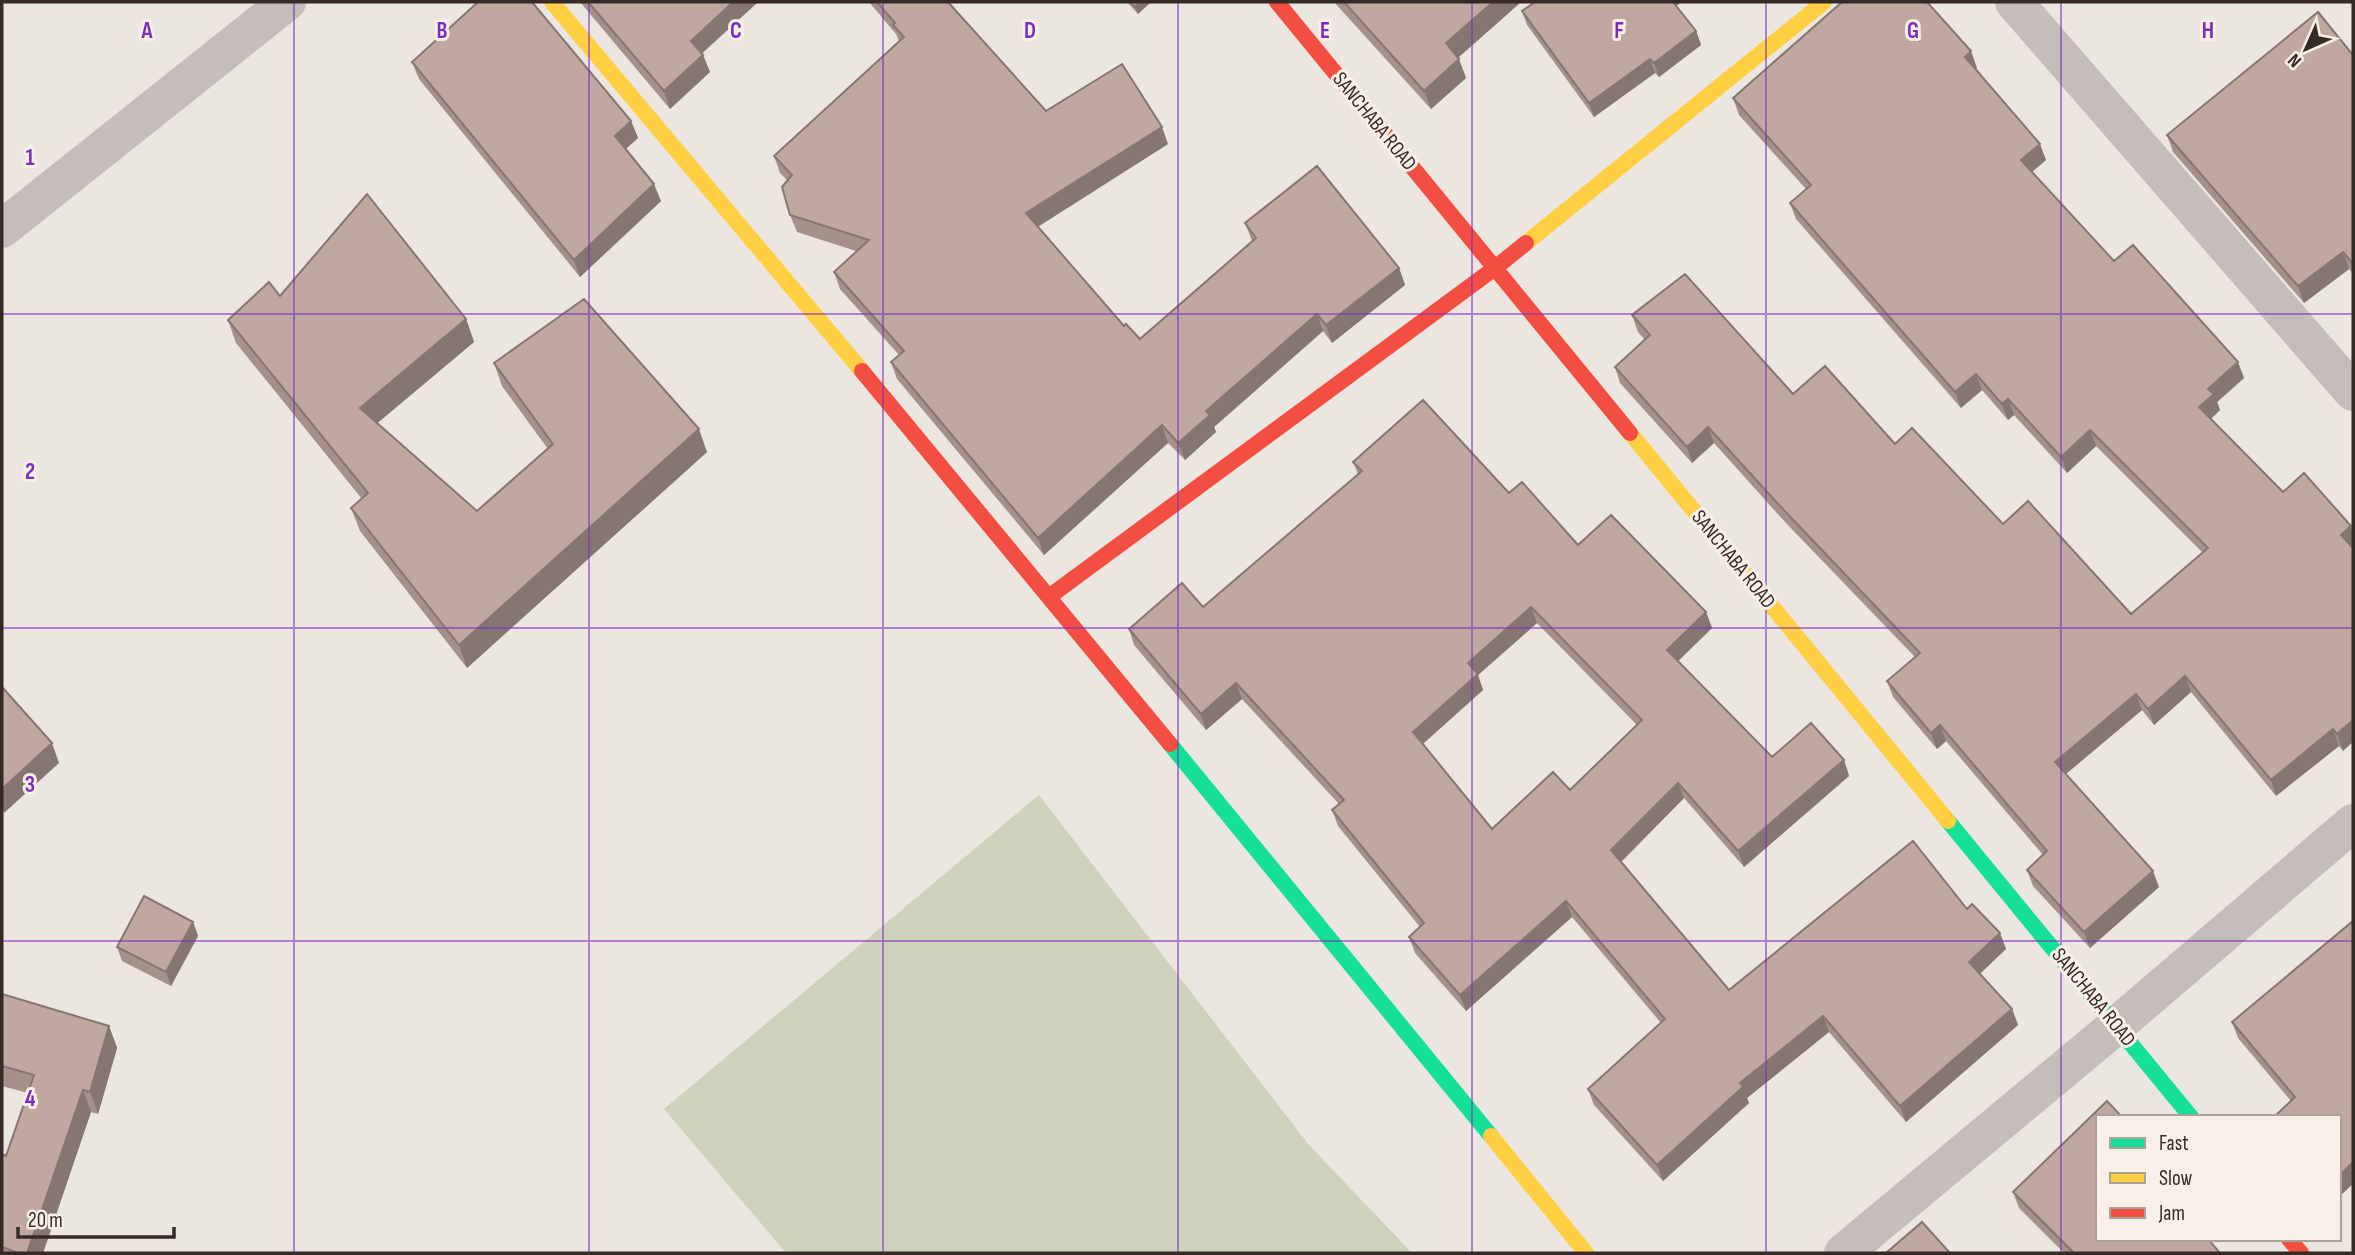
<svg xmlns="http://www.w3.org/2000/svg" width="2355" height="1255" font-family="'Sofia Sans Condensed',sans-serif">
<rect width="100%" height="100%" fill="#ece6e0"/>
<!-- green -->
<path fill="#cfd2ba" d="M 1039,795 L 1309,1145 L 1412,1253 L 786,1253 L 664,1109 Z"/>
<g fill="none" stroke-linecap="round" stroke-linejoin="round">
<!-- street -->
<path stroke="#c5bdb9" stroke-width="38" d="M 2014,2 L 2353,392
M 2,229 L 287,2
M 1843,1253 L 2117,1025 L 2353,823"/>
<!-- fast -->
<path stroke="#16e098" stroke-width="16" d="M 1170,744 L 1491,1136
M 1948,821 L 2191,1117"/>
<!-- slow -->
<path stroke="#ffcf43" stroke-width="16" d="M 552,2 L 862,371
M 1526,243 L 1824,2
M 1630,433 L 1948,821
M 1491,1136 L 1586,1253"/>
<!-- jam -->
<path stroke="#f24e42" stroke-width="16" d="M 1277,2 L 1630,433
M 862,371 L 1170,744
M 1050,596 L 1495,268 L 1526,243
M 2289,1239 L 2301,1253"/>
</g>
<!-- wall -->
<path fill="#a5908a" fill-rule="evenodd" d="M 580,2 L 758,2 L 702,53 L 710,72 L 670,109 Z
M 869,2 L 948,2 L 1046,111 L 1168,144 L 1038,227 L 1124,326 L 1140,339 L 1252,241 L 1245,223 L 1399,268 L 1405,285 L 1332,343 L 1323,331 L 1214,427 L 1216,432 L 1185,460 L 1168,443 L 1044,555 L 897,379 L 891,362 L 899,355 L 840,289 L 834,272 L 856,251 L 797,232 L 790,215 L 787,180 L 780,173 L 774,156 L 899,41 L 896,34 Z
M 1127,2 L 1151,2 L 1138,14 Z
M 1334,2 L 1521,2 L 1458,58 L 1466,78 L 1431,109 Z
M 1535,2 L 1681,2 L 1676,6 L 1696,31 L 1701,45 L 1659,77 L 1655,73 L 1594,117 L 1527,25 L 1522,11 Z
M 2353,55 L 2353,274 L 2349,269 L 2304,303 L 2173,152 L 2167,135 Z
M 412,62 L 631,121 L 638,138 L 626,149 L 661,201 L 580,277 L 419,79 Z
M 1977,68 L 1975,69 L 2046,160 L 2032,172 L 2114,261 L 2244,378 L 2217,402 L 2220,410 L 2211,419 L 2283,492 L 2353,533 L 2343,751 L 2339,746 L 2276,796 L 2191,692 L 2154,725 L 2142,710 L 2066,774 L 2159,887 L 2090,948 L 2033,886 L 2027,870 L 2043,855 L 1946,741 L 1937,749 L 1893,697 L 1887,681 L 1915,657 L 1785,522 L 1714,443 L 1692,463 L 1620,383 L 1615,367 L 1645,340 L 1638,332 L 1632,315 L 1895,444 L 2003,524 L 2131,614 L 2203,553 L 2096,446 L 2067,473 L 2014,415 L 2008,420 L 1982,390 L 1961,408 L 1796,219 L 1790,203 L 1806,189 L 1739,115 L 1733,98 Z
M 280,296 L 466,319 L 474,342 L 377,423 L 477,511 L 548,449 L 502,386 L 494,363 L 707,452 L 467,668 L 360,531 L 351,508 L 362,499 L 236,343 L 228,320 Z
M 1353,462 L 1509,493 L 1578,545 L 1706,612 L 1712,628 L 1678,661 L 1772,757 L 1844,760 L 1849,776 L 1744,867 L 1684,798 L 1621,862 L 1729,990 L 1967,909 L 2000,933 L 2006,949 L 1980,974 L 2012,1009 L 2018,1025 L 1906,1122 L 1829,1032 L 1747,1098 L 1749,1103 L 1663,1181 L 1594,1105 L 1588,1089 L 1661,1023 L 1572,917 L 1466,1011 L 1415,953 L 1409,937 L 1420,927 L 1338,826 L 1332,810 L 1339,804 L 1242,699 L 1206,730 L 1134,645 L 1129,629 L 1203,607 L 1358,474 ZM 1537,623 L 1637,725 L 1570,790 L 1492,829 L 1423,744 L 1483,690 L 1478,675 Z
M 2353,921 L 2353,1184 L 2291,1101 L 2238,1038 L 2232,1022 Z
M 193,922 L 198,936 L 171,986 L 122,961 L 117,947 Z
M 2,994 L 109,1026 L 117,1048 L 98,1114 L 91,1112 L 43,1253 L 2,1253 L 2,1154 L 6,1156 L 28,1093 L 2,1086 Z
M 2098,1117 L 2220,1253 L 2064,1253 L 2019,1208 L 2013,1192 Z"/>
<!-- shaded-wall -->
<path fill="#867671" d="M 733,2 L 758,2 L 697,58 L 691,41 Z
M 1140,2 L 1151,2 L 1138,14 L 1135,7 Z
M 1493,2 L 1521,2 L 1453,62 L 1446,43 Z
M 1670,2 L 1681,2 L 1673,9 Z
M 1696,31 L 1701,45 L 1659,77 L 1654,63 Z
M 1971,51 L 1977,68 L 1971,73 L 1965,57 Z
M 703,55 L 710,72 L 670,109 L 664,91 Z
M 1459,59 L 1466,78 L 1431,109 L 1424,91 Z
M 1650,59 L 1655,73 L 1594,117 L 1589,103 Z
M 631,121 L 638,138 L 621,153 L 615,136 Z
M 1162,127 L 1168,144 L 1032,230 L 1026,213 Z
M 2040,144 L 2046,160 L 2027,176 L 2021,160 Z
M 654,184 L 661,201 L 580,277 L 574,260 Z
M 2343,252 L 2349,269 L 2304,303 L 2298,286 Z
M 1399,268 L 1405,285 L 1332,343 L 1326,325 Z
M 1317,314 L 1323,331 L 1214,427 L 1216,432 L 1185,460 L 1178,443 L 1206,411 Z
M 466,319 L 474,342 L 368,431 L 360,408 Z
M 2238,362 L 2244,378 L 2217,402 L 2220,410 L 2205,424 L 2199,407 L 2208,389 Z
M 1976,374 L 1982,390 L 1961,408 L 1955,392 Z
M 2008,399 L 2014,415 L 2008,420 L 2002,404 Z
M 1162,425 L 1168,443 L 1044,555 L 1038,538 Z
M 1708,427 L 1714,443 L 1692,463 L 1687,447 Z
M 699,429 L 707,452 L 467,668 L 459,645 Z
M 2090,430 L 2096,446 L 2067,473 L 2061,457 Z
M 2351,526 L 2353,533 L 2353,546 L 2347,551 L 2341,535 Z
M 1531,607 L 1537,623 L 1478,675 L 1483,690 L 1418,748 L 1413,732 L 1468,663 Z
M 1706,612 L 1712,628 L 1673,666 L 1667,650 Z
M 2185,676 L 2191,692 L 2154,725 L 2148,709 Z
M 1236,683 L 1242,699 L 1206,730 L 1201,714 Z
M 2136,694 L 2142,710 L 2061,778 L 2055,762 Z
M 2353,720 L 2353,742 L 2343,751 L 2337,734 Z
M 1940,725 L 1946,741 L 1937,749 L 1931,733 Z
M 2333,729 L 2339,746 L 2276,796 L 2271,780 Z
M 52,743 L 59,763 L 4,813 L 2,807 L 2,789 Z
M 1844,760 L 1849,776 L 1744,867 L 1738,851 Z
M 1678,783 L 1684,798 L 1617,866 L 1611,850 Z
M 2153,871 L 2159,887 L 2090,948 L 2084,932 Z
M 1566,901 L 1572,917 L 1466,1011 L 1460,995 Z
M 193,922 L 198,936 L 171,986 L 166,972 Z
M 2000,933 L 2006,949 L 1975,978 L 1969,962 Z
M 2012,1009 L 2018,1025 L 1906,1122 L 1900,1106 Z
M 1823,1016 L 1829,1032 L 1747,1098 L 1749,1103 L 1663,1181 L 1657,1165 L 1740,1083 Z
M 109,1026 L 117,1048 L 98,1114 L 90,1092 Z
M 83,1090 L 91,1112 L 43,1253 L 27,1253 Z
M 2353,1162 L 2353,1184 L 2339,1197 L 2339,1176 Z"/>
<!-- building -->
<path fill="#c0a8a1" stroke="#867671" stroke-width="2" fill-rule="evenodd" d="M 478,2 L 532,2 L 631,121 L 615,136 L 654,184 L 574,260 L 412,62 Z
M 588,2 L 733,2 L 691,41 L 703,55 L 664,91 Z
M 877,2 L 948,2 L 1046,111 L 1122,64 L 1162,127 L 1026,213 L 1124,326 L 1126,324 L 1140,339 L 1256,238 L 1245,223 L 1317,166 L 1399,268 L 1326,325 L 1317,314 L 1206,411 L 1210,415 L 1178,443 L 1162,425 L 1038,538 L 891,362 L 904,351 L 834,272 L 869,240 L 790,215 L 782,187 L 792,175 L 774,156 L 904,37 L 893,25 L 895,23 Z
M 1131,2 L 1140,2 L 1135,7 Z
M 1344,2 L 1493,2 L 1446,43 L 1459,59 L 1424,91 Z
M 1535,2 L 1673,2 L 1696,31 L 1654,63 L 1650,59 L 1589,103 L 1522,11 Z
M 1842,2 L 1927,2 L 1971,51 L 1965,57 L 2040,144 L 2021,160 L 2114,261 L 2133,245 L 2238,362 L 2208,389 L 2214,394 L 2199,407 L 2283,492 L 2304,473 L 2351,526 L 2341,535 L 2353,548 L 2353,720 L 2337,734 L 2333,729 L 2271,780 L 2185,676 L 2148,709 L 2136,694 L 2055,762 L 2153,871 L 2084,932 L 2027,870 L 2047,851 L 1940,725 L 1931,733 L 1887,681 L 1920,653 L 1779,505 L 1708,427 L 1687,447 L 1615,367 L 1650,335 L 1632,315 L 1685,274 L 1793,394 L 1825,366 L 1895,444 L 1912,428 L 2003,524 L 2028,501 L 2131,614 L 2208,548 L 2090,430 L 2061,457 L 2008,399 L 2002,404 L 1976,374 L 1955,392 L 1790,203 L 1811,185 L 1733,98 Z
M 2318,12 L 2353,55 L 2353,264 L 2343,252 L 2298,286 L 2167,135 Z
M 367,194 L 466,319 L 360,408 L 477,511 L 553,444 L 494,363 L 584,299 L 699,429 L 459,645 L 351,508 L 368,493 L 228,320 L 269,282 L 280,296 Z
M 1423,400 L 1509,493 L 1522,482 L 1578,545 L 1611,515 L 1706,612 L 1667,650 L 1772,757 L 1811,723 L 1844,760 L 1738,851 L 1678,783 L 1611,850 L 1729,990 L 1913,841 L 1967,909 L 1972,904 L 2000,933 L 1969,962 L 2012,1009 L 1900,1106 L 1823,1016 L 1740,1083 L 1743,1087 L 1657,1165 L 1588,1089 L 1665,1019 L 1566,901 L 1460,995 L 1409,937 L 1424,923 L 1332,810 L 1344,800 L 1236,683 L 1201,714 L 1129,629 L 1182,583 L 1203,607 L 1362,471 L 1353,462 ZM 1531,607 L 1642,720 L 1570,790 L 1553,772 L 1492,829 L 1413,732 L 1478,674 L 1468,663 Z
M 2,687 L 52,743 L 2,789 Z
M 144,896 L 193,922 L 166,972 L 117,947 Z
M 2353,921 L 2353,1162 L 2339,1176 L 2339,1117 L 2274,1117 L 2295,1097 L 2232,1022 Z
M 2,994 L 109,1026 L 90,1092 L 83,1090 L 27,1253 L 18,1253 L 2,1247 L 2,1154 L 6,1156 L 34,1075 L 2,1066 Z
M 2107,1101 L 2122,1117 L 2098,1117 L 2098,1239 L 2208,1239 L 2220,1253 L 2074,1253 L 2013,1192 Z
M 1922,1222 L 1950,1253 L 1886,1253 Z"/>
<!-- grid -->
<path fill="none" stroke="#7b2cbf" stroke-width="2" stroke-opacity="0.55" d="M 294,2 L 294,1253M 589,2 L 589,1253M 883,2 L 883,1253M 1178,2 L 1178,1253M 1472,2 L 1472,1253M 1766,2 L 1766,1253M 2061,2 L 2061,1253M 2,314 L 2353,314M 2,628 L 2353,628M 2,941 L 2353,941"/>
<g text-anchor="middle" stroke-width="6" stroke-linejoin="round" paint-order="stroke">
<!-- street labels -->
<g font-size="21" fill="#362a27" stroke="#f9efe6">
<text transform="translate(1375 121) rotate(51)" y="7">SANCHABA ROAD</text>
<text transform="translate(1734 559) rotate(51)" y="7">SANCHABA ROAD</text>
<text transform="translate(2094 997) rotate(51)" y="7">SANCHABA ROAD</text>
</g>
</g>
<g font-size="23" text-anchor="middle" font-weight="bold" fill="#7b2cbf" stroke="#f9efe6" stroke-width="6" stroke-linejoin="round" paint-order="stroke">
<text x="147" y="38">A</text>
<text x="442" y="38">B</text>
<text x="736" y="38">C</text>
<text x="1030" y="38">D</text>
<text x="1325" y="38">E</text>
<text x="1619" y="38">F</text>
<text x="1913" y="38">G</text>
<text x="2208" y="38">H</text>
<text x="30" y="165">1</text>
<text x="30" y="479">2</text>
<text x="30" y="792">3</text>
<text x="30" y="1106">4</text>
</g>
<!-- border -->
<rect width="2355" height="1255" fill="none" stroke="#362a27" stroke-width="7"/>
<!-- legend -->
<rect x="2096" y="1115" width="245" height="126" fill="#f9efe6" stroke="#aba09a" stroke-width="2"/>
<rect x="2110" y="1138" width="35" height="10" fill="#16e098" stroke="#aba09a" stroke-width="2"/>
<text x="2159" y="1150" font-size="21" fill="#362a27">Fast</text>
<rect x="2110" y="1173" width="35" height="10" fill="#ffcf43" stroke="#aba09a" stroke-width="2"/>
<text x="2159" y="1185" font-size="21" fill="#362a27">Slow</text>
<rect x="2110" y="1208" width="35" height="10" fill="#f24e42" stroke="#aba09a" stroke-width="2"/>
<text x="2159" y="1220" font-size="21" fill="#362a27">Jam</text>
<!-- north arrow -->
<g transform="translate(2306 49) rotate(225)" stroke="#f9efe6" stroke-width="5" paint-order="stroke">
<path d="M0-5L12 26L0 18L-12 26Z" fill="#362a27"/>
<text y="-10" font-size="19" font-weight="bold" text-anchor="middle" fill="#362a27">N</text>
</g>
<!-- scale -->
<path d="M18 1227v10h156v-10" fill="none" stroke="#362a27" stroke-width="3.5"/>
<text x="28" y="1227" font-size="21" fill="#362a27" stroke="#f9efe6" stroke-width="5" paint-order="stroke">20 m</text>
</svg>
